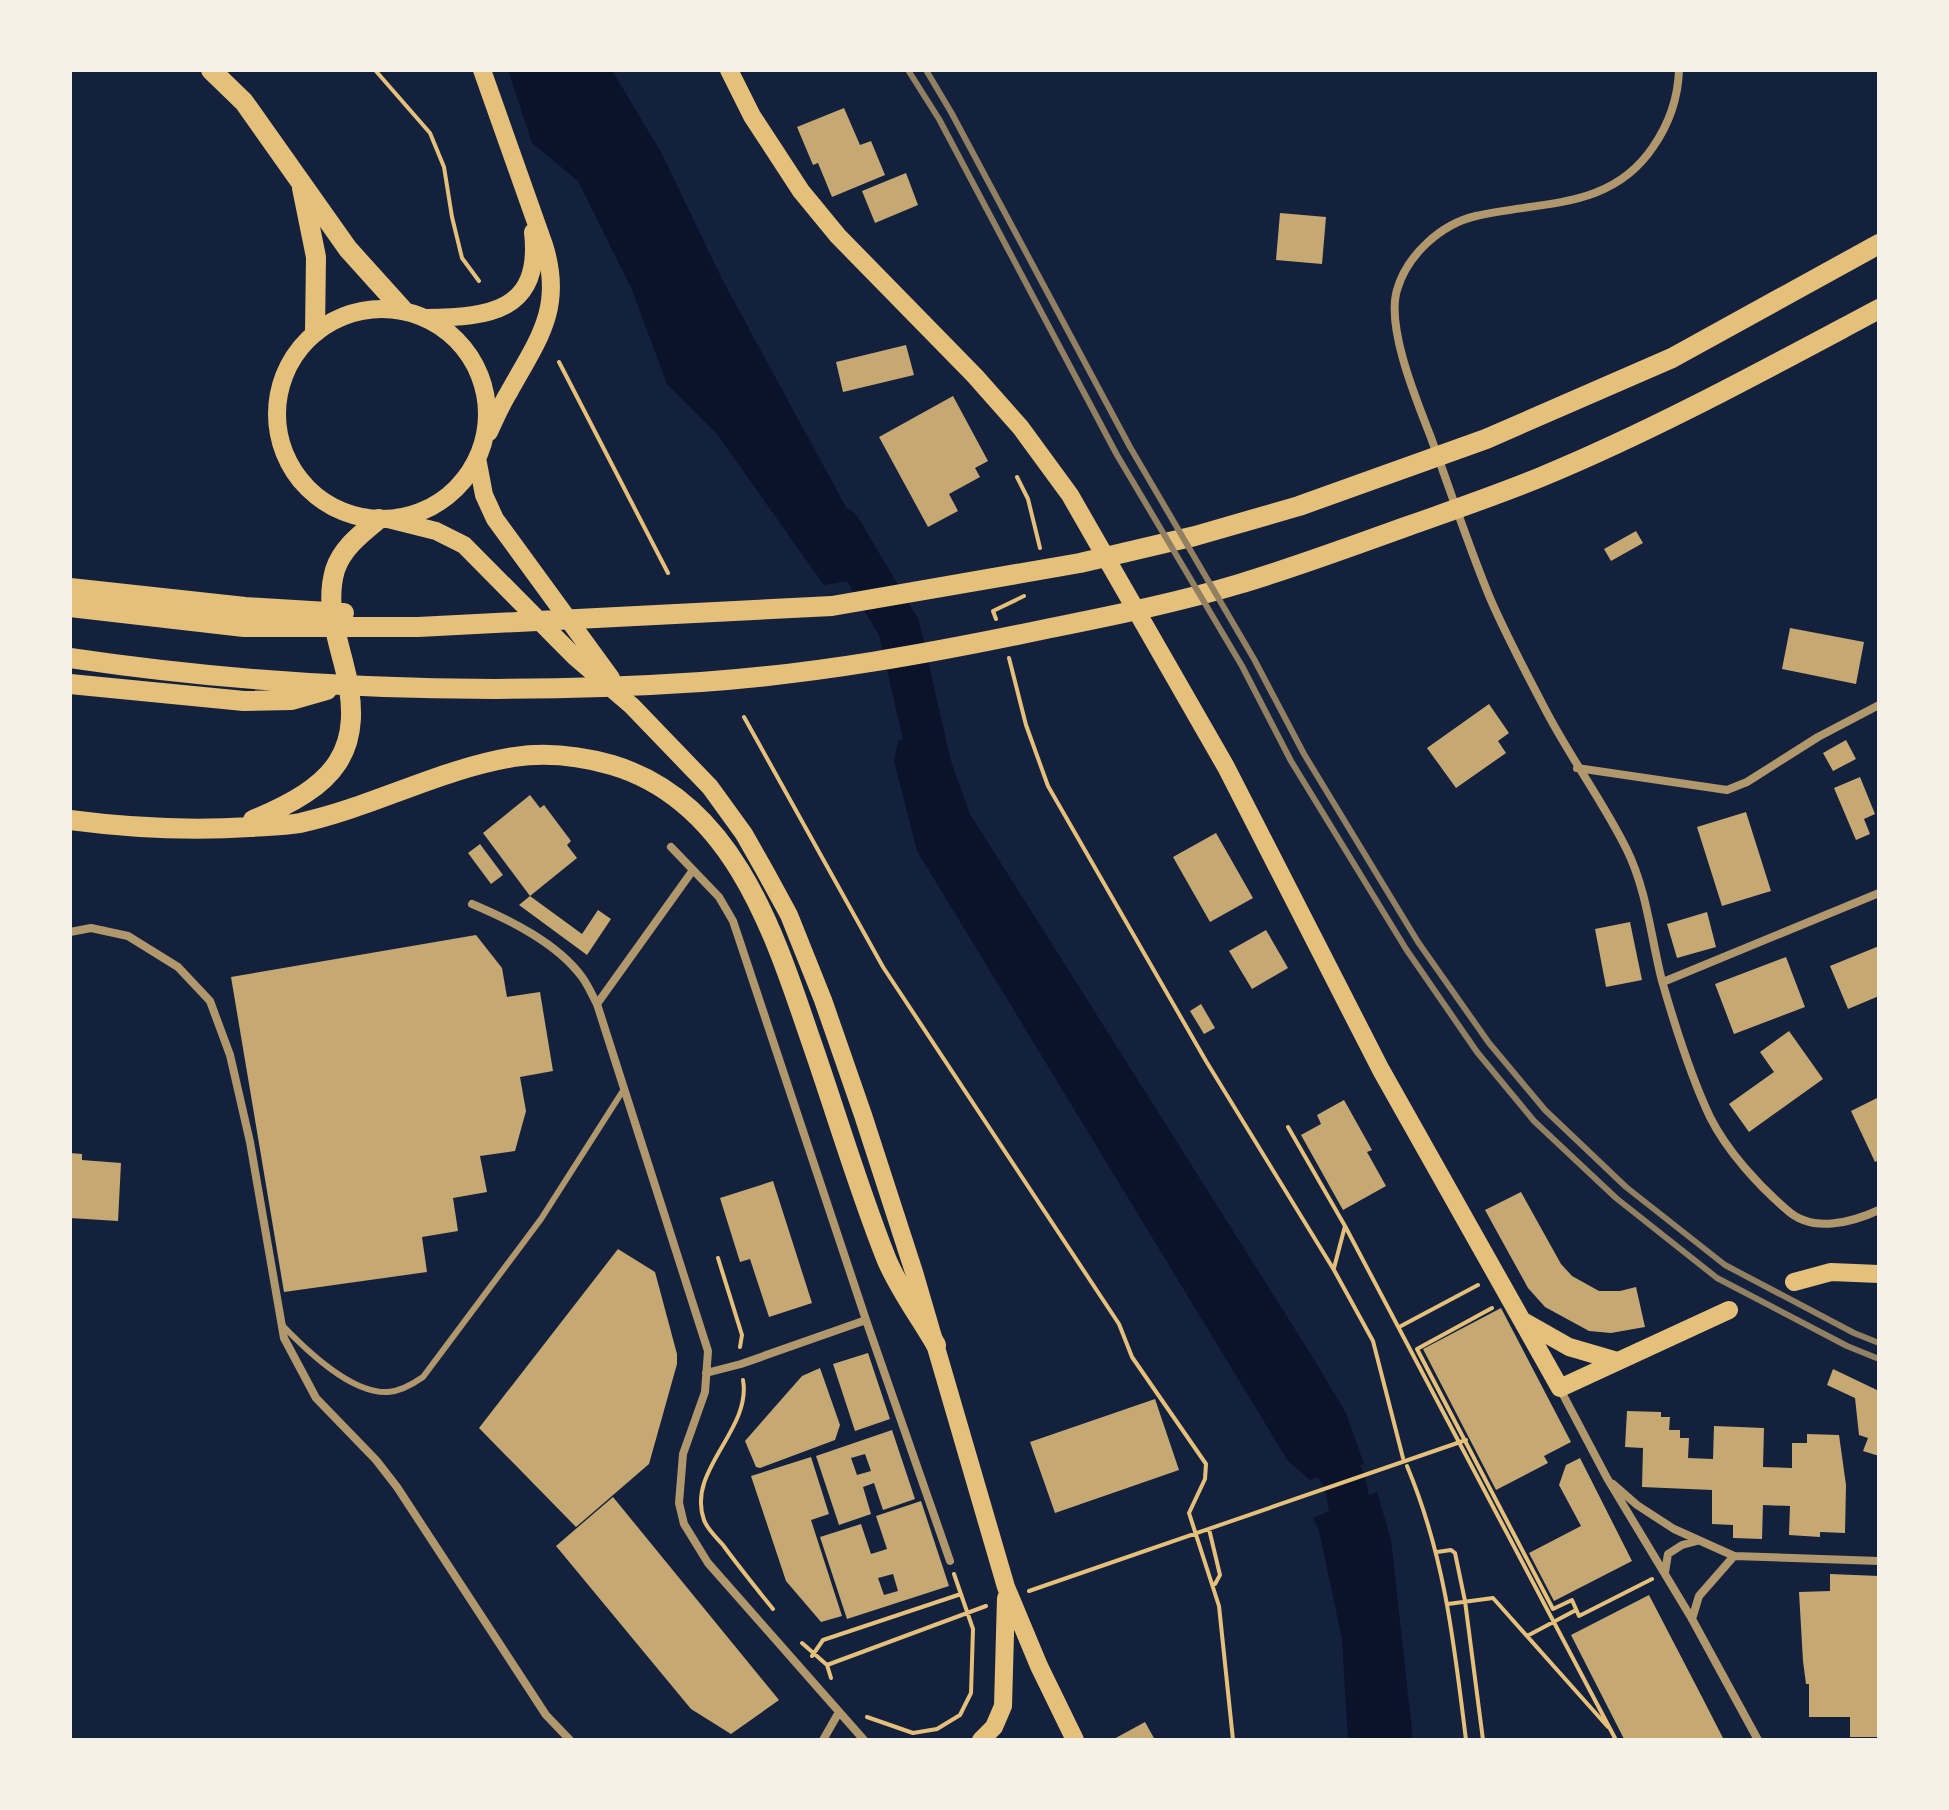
<svg xmlns="http://www.w3.org/2000/svg" width="1949" height="1810" font-family="'PT Sans',sans-serif">
<rect width="100%" height="100%" fill="#14213d"/>
<!-- water -->
<path fill="#0b132b" d="M 508,70 L 612,70 L 662,154 L 723,281 L 883,575 L 824,585 L 716,433 L 667,384 L 632,290 L 578,181 L 532,143 Z
M 939,728 L 970,814 L 1312,1356 L 1346,1413 L 1364,1464 L 1310,1480 L 1288,1461 L 917,851 L 894,761 L 898,741 Z
M 1377,1492 L 1391,1540 L 1413,1740 L 1348,1740 L 1342,1639 L 1319,1531 L 1313,1518 Z"/>
<g fill="none" stroke-linecap="round" stroke-linejoin="round">
<!-- river -->
<path stroke="#0b132b" stroke-width="42" d="M 840,528 L 899,628 L 936,790
M 1312,1424 L 1345,1482 L 1359,1559"/>
</g>
<!-- building -->
<path fill="#c6a872" fill-rule="evenodd" d="M 844,108 L 860,145 L 871,141 L 885,175 L 832,197 L 818,163 L 813,165 L 797,127 Z
M 906,173 L 918,205 L 875,223 L 862,191 Z
M 1280,213 L 1326,217 L 1322,264 L 1276,260 Z
M 906,345 L 914,375 L 843,392 L 836,362 Z
M 953,396 L 988,461 L 975,468 L 980,477 L 949,494 L 958,511 L 928,527 L 879,437 Z
M 1636,531 L 1643,543 L 1611,561 L 1604,549 Z
M 1790,628 L 1864,642 L 1856,684 L 1782,669 Z
M 1489,704 L 1509,733 L 1498,741 L 1506,753 L 1456,788 L 1427,748 Z
M 1846,740 L 1856,759 L 1833,771 L 1823,753 Z
M 1860,777 L 1875,814 L 1864,819 L 1870,834 L 1856,840 L 1834,788 Z
M 530,795 L 540,808 L 544,805 L 571,841 L 567,845 L 577,858 L 530,896 L 582,934 L 598,910 L 611,919 L 587,955 L 519,905 L 530,896 L 483,833 Z
M 1746,812 L 1771,891 L 1722,906 L 1697,827 Z
M 1216,833 L 1253,898 L 1210,922 L 1173,857 Z
M 480,844 L 503,875 L 491,884 L 468,853 Z
M 1707,912 L 1716,947 L 1677,958 L 1667,924 Z
M 1630,922 L 1642,980 L 1606,987 L 1595,929 Z
M 1266,930 L 1288,968 L 1252,989 L 1229,951 Z
M 476,935 L 502,968 L 507,997 L 540,992 L 553,1071 L 520,1077 L 526,1111 L 515,1151 L 480,1156 L 487,1192 L 453,1198 L 458,1231 L 422,1237 L 427,1272 L 284,1292 L 231,977 Z
M 1879,946 L 1879,996 L 1848,1009 L 1830,966 Z
M 1786,957 L 1805,1007 L 1734,1034 L 1715,984 Z
M 1201,1004 L 1215,1028 L 1204,1034 L 1190,1011 Z
M 1789,1031 L 1823,1079 L 1749,1132 L 1729,1104 L 1774,1072 L 1760,1052 Z
M 1879,1097 L 1879,1160 L 1875,1162 L 1851,1111 Z
M 1344,1100 L 1372,1150 L 1367,1152 L 1386,1186 L 1343,1210 L 1301,1135 L 1321,1124 L 1317,1115 Z
M 70,1153 L 82,1154 L 82,1160 L 121,1163 L 118,1221 L 70,1218 Z
M 773,1181 L 812,1303 L 769,1317 L 750,1259 L 740,1262 L 720,1198 Z
M 1521,1192 L 1561,1264 L 1572,1276 L 1599,1291 L 1620,1291 L 1636,1287 L 1645,1327 L 1611,1333 L 1589,1331 L 1545,1307 L 1528,1288 L 1485,1210 Z
M 618,1249 L 655,1272 L 677,1354 L 677,1364 L 649,1464 L 576,1527 L 479,1428 Z
M 1501,1308 L 1571,1442 L 1544,1456 L 1548,1463 L 1496,1490 L 1423,1349 Z
M 868,1353 L 890,1419 L 855,1431 L 833,1364 Z
M 820,1368 L 840,1425 L 835,1440 L 760,1468 L 756,1467 L 745,1441 L 802,1376 Z
M 1833,1369 L 1879,1391 L 1879,1456 L 1863,1451 L 1868,1438 L 1859,1435 L 1855,1398 L 1827,1385 Z
M 1155,1399 L 1179,1470 L 1055,1513 L 1030,1442 Z
M 1627,1411 L 1661,1412 L 1661,1417 L 1670,1417 L 1669,1430 L 1680,1430 L 1680,1438 L 1689,1438 L 1688,1458 L 1713,1459 L 1714,1426 L 1764,1428 L 1763,1467 L 1792,1468 L 1792,1443 L 1807,1443 L 1807,1434 L 1839,1435 L 1846,1485 L 1845,1533 L 1820,1532 L 1820,1537 L 1789,1535 L 1790,1506 L 1763,1505 L 1762,1539 L 1733,1538 L 1733,1525 L 1712,1524 L 1712,1490 L 1642,1487 L 1643,1448 L 1625,1447 Z
M 892,1430 L 915,1499 L 883,1510 L 874,1483 L 863,1487 L 871,1514 L 839,1525 L 816,1456 ZM 865,1454 L 871,1471 L 857,1475 L 851,1458 Z
M 811,1457 L 829,1514 L 811,1520 L 842,1616 L 821,1622 L 786,1581 L 751,1476 Z
M 1580,1458 L 1632,1561 L 1554,1601 L 1529,1553 L 1581,1526 L 1559,1485 L 1566,1465 Z
M 613,1497 L 779,1700 L 731,1734 L 691,1709 L 556,1546 Z
M 921,1501 L 949,1586 L 847,1619 L 820,1537 L 861,1524 L 871,1554 L 887,1549 L 876,1516 ZM 893,1574 L 898,1591 L 884,1595 L 878,1578 Z
M 1830,1574 L 1879,1576 L 1879,1737 L 1850,1737 L 1850,1717 L 1809,1717 L 1809,1684 L 1806,1684 L 1803,1661 L 1799,1592 L 1830,1591 Z
M 1649,1595 L 1702,1697 L 1724,1740 L 1625,1740 L 1623,1737 L 1571,1635 Z
M 1145,1722 L 1155,1740 L 1112,1740 Z"/>
<g fill="none" stroke-linecap="round" stroke-linejoin="round">
<!-- path -->
<path stroke="#e5c07b" stroke-width="4" d="M 375,70 L 430,133 L 444,167 L 452,217 L 462,258 L 479,281
M 559,362 L 668,573
M 1017,477 L 1028,499 L 1040,548
M 996,619 L 993,611 L 1024,596
M 1009,658 L 1026,725 L 1048,786 L 1206,1061 L 1334,1270 L 1373,1341 L 1403,1458
M 744,717 L 883,967 L 1119,1324 L 1132,1357 L 1206,1464 L 1205,1479 L 1189,1513 L 1219,1606 L 1233,1740
M 1288,1127 L 1345,1226
M 718,1258 L 742,1335 L 740,1347
M 1334,1268 L 1345,1226 L 1616,1740
M 1492,1308 L 1417,1349 L 1553,1609 L 1572,1600 L 1579,1616 L 1652,1579
M 1401,1326 L 1478,1285
M 743,1380 C 752,1430 686,1470 704,1520 C 707,1529 717,1538 723,1545 C 739,1567 756,1588 773,1609
M 1407,1466 C 1445,1557 1454,1643 1466,1740
M 1209,1529 L 1220,1575 L 1215,1584
M 1437,1552 L 1451,1550 L 1455,1553 L 1465,1601 L 1483,1740
M 1029,1591 L 1466,1440
M 1448,1604 L 1493,1598 L 1608,1727
M 1527,1636 L 1576,1610
M 802,1643 L 827,1665 L 831,1678
M 812,1656 L 823,1640 L 961,1594
M 827,1665 L 986,1606
M 867,1717 L 913,1733 L 937,1729 L 960,1715 L 971,1693 L 973,1629 L 954,1574"/>
<!-- service -->
<path stroke="#b1986c" stroke-width="6" d="M 282,1325 C 306,1350 351,1394 388,1392 C 401,1391 413,1384 423,1377 L 541,1219 L 624,1089"/>
<!-- minor -->
<path stroke="#b1986c" stroke-width="8" d="M 1679,70 C 1678,98 1669,124 1653,147 C 1611,210 1541,201 1476,216 C 1441,224 1407,255 1397,290 C 1386,327 1416,399 1430,435 C 1450,489 1468,545 1490,598 C 1506,635 1525,671 1544,707 C 1569,756 1603,801 1627,850 C 1647,891 1651,938 1662,981 C 1675,1026 1690,1075 1710,1117 C 1727,1151 1758,1185 1787,1210 C 1812,1233 1851,1223 1879,1210
M 1577,768 L 1727,790 L 1747,782 L 1818,737 L 1879,705
M 671,847 L 719,897 L 733,921 L 866,1320 L 950,1561
M 472,904 C 510,920 557,943 582,977 C 588,985 592,995 597,1004 L 708,1351 L 705,1392 L 683,1454 L 679,1503 L 684,1524 L 708,1563 L 864,1740
M 70,932 L 91,928 L 128,936 L 178,967 L 210,1001 L 230,1055 L 250,1142 L 284,1338 L 316,1398 L 376,1460 L 397,1487 L 546,1715 L 570,1740
M 1663,982 L 1879,893
M 597,1004 L 693,870
M 706,1373 L 741,1364 L 866,1320
M 1560,1389 L 1607,1478 L 1692,1619 L 1758,1740
M 1613,1484 L 1637,1505 L 1674,1529 L 1734,1556 L 1879,1561
M 1665,1572 L 1668,1554 L 1682,1545 L 1697,1541
M 1692,1619 L 1699,1596 L 1734,1556
M 823,1740 L 839,1712"/>
<!-- primary -->
<path stroke="#e5c07b" stroke-width="18" d="M 482,70 L 544,245 C 564,308 538,340 509,392 C 501,405 495,419 489,432
M 729,70 L 752,116 L 801,191 L 838,236 L 975,376 L 1021,428 L 1070,495 L 1226,767 L 1381,1070 L 1560,1388 L 1729,1310
M277 414a105 105 0 1 1 210 0a105 105 0 1 1-210 0Z
M 426,318 C 489,317 542,312 533,232
M 477,458 L 484,495 L 495,519 L 611,678
M 388,519 L 436,531 L 464,545 L 575,657 L 632,706 L 710,787 L 744,834 L 765,871 L 789,915 L 823,1000 L 863,1115 L 914,1272 L 1006,1587 L 1039,1666 L 1075,1740
M 1794,1282 L 1831,1272 L 1879,1274
M 1525,1322 L 1569,1347 L 1617,1361
M 981,1740 L 994,1727 L 1003,1706 L 1006,1598"/>
<!-- motorway -->
<path stroke="#e5c07b" stroke-width="20" d="M 211,70 L 244,102 L 348,249 L 403,310
M 302,188 L 316,257 L 315,332
M 70,588 L 245,607 L 344,613
M 70,607 L 244,627 L 418,627 L 832,606 L 1080,563 L 1195,536 L 1299,506 L 1486,439 L 1672,358 L 1879,244
M 70,658 C 279,689 490,696 701,682 C 817,674 932,653 1046,629 C 1110,616 1176,603 1239,584 C 1296,567 1352,546 1408,526 C 1453,510 1497,495 1541,477 C 1657,429 1768,368 1879,309
M 70,684 L 244,701 L 292,700 L 327,690
M 70,820 C 131,828 189,831 250,827 C 266,826 284,826 300,823 C 373,807 440,769 514,757 C 547,752 580,756 612,765 C 731,800 773,929 809,1035 C 835,1109 857,1185 886,1258 C 898,1288 920,1317 936,1345
M 253,820 C 334,786 368,753 343,661 C 335,631 326,601 335,570 C 342,548 362,533 379,519"/>
<!-- rail -->
<path stroke="#918062" stroke-width="6" d="M 908,70 L 939,119 L 1117,455 L 1242,666 L 1291,761 L 1406,949 L 1477,1052 L 1534,1121 L 1616,1198 L 1717,1278 L 1847,1346 L 1879,1359
M 926,70 L 951,112 L 1130,447 L 1254,659 L 1304,754 L 1418,942 L 1489,1043 L 1545,1110 L 1626,1187 L 1725,1265 L 1854,1333 L 1879,1343"/>
</g>
<!-- border -->
<rect width="1949" height="1810" fill="none" stroke="#f6f1e7" stroke-width="144"/>
</svg>
